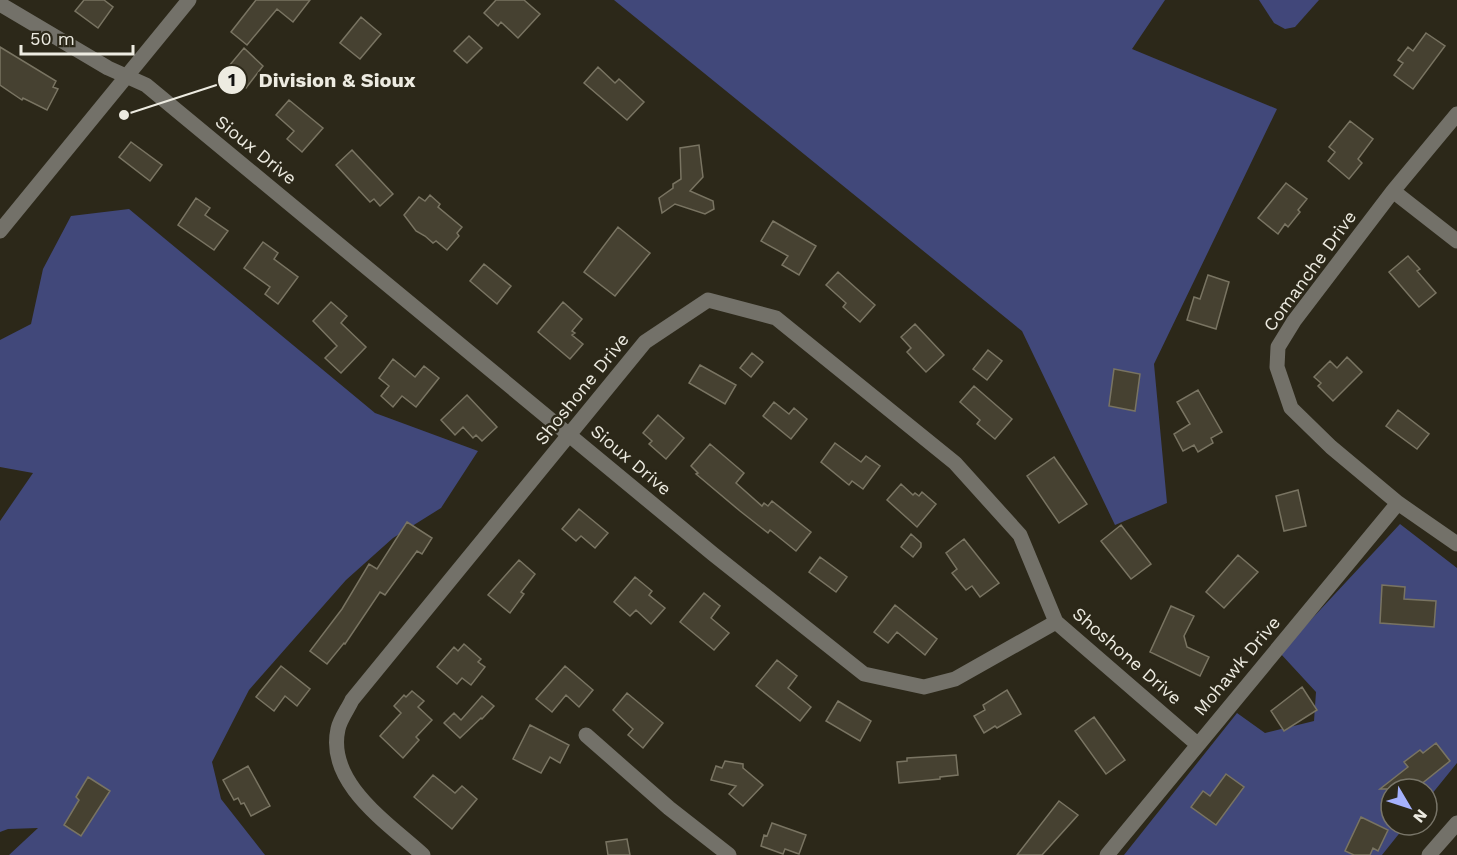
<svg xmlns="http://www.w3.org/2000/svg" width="1457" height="855" font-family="'Work Sans',sans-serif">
<rect width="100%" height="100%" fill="#2c2819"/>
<!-- forest -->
<path fill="#41487a" d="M 614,0 L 1165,0 L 1132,49 L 1277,109 L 1154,364 L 1167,503 L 1115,525 L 1022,331 Z
M 129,209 L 375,413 L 478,451 L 441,508 L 393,538 L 346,580 L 249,690 L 212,762 L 221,799 L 265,855 L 9,855 L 38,828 L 8,829 L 0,832 L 0,521 L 33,473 L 0,467 L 0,340 L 31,324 L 43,269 L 71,216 Z
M 1400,524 L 1457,568 L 1457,763 L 1427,800 L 1427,789 L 1391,789 L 1391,825 L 1406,825 L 1382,855 L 1124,855 L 1237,713 L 1265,733 L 1314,721 L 1316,692 L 1280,653 Z"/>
<!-- water -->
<path fill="#41477a" d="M 1259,0 L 1319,0 L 1295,27 L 1285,29 L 1274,23 Z"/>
<!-- building -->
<path fill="#464131" stroke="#797462" stroke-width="1.5" d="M 84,0 L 104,0 L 113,7 L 98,28 L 75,11 Z
M 256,0 L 310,0 L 293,22 L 277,9 L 247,45 L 231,32 Z
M 496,0 L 524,0 L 540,14 L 518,38 L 501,22 L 498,26 L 484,13 Z
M 361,17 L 381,34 L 360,59 L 340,43 Z
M 1426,33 L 1445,46 L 1413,89 L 1394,75 L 1403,63 L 1398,60 L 1408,47 L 1413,51 Z
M 469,36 L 482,48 L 467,63 L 454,51 Z
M 0,47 L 56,81 L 53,87 L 58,89 L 47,110 L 23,98 L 22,100 L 0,85 Z
M 244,48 L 263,66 L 246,88 L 239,83 L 233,90 L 219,78 Z
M 598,67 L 615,83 L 619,79 L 644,102 L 627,120 L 584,83 Z
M 289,100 L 323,128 L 302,152 L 287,139 L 294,131 L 276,115 Z
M 1350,121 L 1373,139 L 1358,159 L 1362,163 L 1349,179 L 1328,161 L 1335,152 L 1329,147 Z
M 131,142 L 162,165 L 150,181 L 119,157 Z
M 699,145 L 703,177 L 690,191 L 713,201 L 714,209 L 705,214 L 675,204 L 662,213 L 659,198 L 673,188 L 673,184 L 681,179 L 680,148 Z
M 352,150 L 393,194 L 380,206 L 374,199 L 370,202 L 336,165 Z
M 1286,183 L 1307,199 L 1298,210 L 1300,212 L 1288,227 L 1285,224 L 1278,234 L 1258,218 Z
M 430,195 L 440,204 L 438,207 L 462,227 L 457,233 L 459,236 L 447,250 L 436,241 L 433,243 L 425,236 L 416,231 L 404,215 L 419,197 L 425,201 Z
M 196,198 L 210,208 L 205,215 L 228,231 L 214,250 L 178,225 Z
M 773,221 L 816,246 L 799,275 L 782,265 L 788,256 L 761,241 Z
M 618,227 L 650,253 L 615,296 L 584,272 Z
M 263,242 L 278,253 L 274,259 L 298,277 L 278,304 L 265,294 L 270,287 L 244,268 Z
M 1408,256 L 1420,269 L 1417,271 L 1436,293 L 1419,307 L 1389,272 Z
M 484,264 L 511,286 L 497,304 L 470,281 Z
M 838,272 L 875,305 L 860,322 L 843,307 L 846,303 L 826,285 Z
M 1208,275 L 1229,282 L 1216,329 L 1187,320 L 1194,297 L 1200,299 Z
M 331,302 L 347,316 L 341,323 L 366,347 L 341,373 L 325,358 L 337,346 L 313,321 Z
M 563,302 L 582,319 L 572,331 L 575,333 L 572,335 L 583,344 L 570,359 L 538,332 Z
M 915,324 L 944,355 L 926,372 L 907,352 L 911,348 L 901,337 Z
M 988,350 L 1002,361 L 987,380 L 973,369 Z
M 752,353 L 763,362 L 751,377 L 740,368 Z
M 1347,357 L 1362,372 L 1333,401 L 1318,386 L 1321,383 L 1314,377 L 1330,361 L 1337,368 Z
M 393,359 L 415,377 L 424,366 L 439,378 L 416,407 L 402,396 L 393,407 L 381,396 L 389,386 L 379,378 Z
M 700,365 L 736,385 L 725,404 L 689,383 Z
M 1114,369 L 1140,374 L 1135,411 L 1109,406 Z
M 974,386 L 1012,419 L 995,439 L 977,424 L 980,420 L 960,402 Z
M 1198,390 L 1222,432 L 1211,438 L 1213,443 L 1198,452 L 1194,445 L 1183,451 L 1174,434 L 1190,424 L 1177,402 Z
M 467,395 L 497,427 L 482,441 L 476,435 L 473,438 L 463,427 L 455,435 L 441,420 Z
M 774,402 L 789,414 L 794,408 L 807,419 L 791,439 L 763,416 Z
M 1398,410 L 1429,434 L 1417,449 L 1386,426 Z
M 658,415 L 684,438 L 666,459 L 649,444 L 652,441 L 643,433 Z
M 835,443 L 861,462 L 866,456 L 880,466 L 863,489 L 852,481 L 849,485 L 821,462 Z
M 710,444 L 744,473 L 736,483 L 762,506 L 764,503 L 768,506 L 772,501 L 811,532 L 796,551 L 770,530 L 768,533 L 740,511 L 696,474 L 698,473 L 691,466 Z
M 1054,457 L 1087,504 L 1059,523 L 1027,476 Z
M 901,484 L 913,495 L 915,493 L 919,496 L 922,492 L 936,504 L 917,527 L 887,500 Z
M 1298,490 L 1306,526 L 1284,531 L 1276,496 Z
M 579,509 L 608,533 L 595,548 L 581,536 L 576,541 L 562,529 Z
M 407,522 L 432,538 L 422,554 L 417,551 L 385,595 L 380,592 L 345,644 L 344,643 L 327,664 L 310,651 L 342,609 L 369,564 L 377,569 Z
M 1121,525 L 1151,564 L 1131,579 L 1101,541 Z
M 911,534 L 921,543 L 921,547 L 913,557 L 901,547 Z
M 964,539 L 999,583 L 980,597 L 972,586 L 966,590 L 952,573 L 957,569 L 946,553 Z
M 1238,555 L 1258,572 L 1224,608 L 1206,592 Z
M 820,557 L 847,577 L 836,592 L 809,572 Z
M 519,560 L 535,574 L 521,592 L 524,594 L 510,613 L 488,595 Z
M 635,577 L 652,591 L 649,595 L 665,608 L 651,624 L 636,610 L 630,616 L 614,602 Z
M 1382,585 L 1405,587 L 1404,599 L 1436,601 L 1434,627 L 1380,623 Z
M 704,593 L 720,606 L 711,618 L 729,633 L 714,650 L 680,622 Z
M 895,605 L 937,639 L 925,655 L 897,632 L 888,643 L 874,632 Z
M 1171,606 L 1194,616 L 1184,636 L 1187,647 L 1209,657 L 1200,676 L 1150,652 Z
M 464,644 L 481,659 L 478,662 L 485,667 L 471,685 L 462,678 L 457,684 L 437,667 L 454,647 L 458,651 Z
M 777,660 L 797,676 L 788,688 L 811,707 L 800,721 L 756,686 Z
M 281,666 L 310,689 L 297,706 L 285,696 L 274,711 L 256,697 Z
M 565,666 L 593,690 L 579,707 L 566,695 L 552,712 L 536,699 Z
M 1302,687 L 1317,710 L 1284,731 L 1271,711 Z
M 1007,690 L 1021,714 L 997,728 L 995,726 L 984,733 L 974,716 L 985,710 L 983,705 Z
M 412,691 L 424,701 L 418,707 L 432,720 L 416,737 L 419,740 L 403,758 L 380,736 L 401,713 L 394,706 L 404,695 L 406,697 Z
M 627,693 L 663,723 L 643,748 L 628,735 L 633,729 L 613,710 Z
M 482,696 L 494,706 L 482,719 L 481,718 L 460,738 L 444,723 L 454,713 L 461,720 Z
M 838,701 L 871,721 L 860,741 L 826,721 Z
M 1094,717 L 1125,760 L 1106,774 L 1075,731 Z
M 530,725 L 569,745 L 560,763 L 550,757 L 541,773 L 513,759 Z
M 1436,743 L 1450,761 L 1415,789 L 1380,789 L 1408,767 L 1404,762 L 1420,750 L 1423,753 Z
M 956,755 L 958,775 L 940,777 L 940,779 L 899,783 L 897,762 L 907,761 L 907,758 Z
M 725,761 L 743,764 L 743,768 L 763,785 L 743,806 L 729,794 L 736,786 L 711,780 L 716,766 L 722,768 Z
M 248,766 L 270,806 L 251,816 L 244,803 L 241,804 L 238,798 L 234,800 L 223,780 Z
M 1226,774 L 1244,787 L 1216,825 L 1191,807 L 1203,791 L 1210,796 Z
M 433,775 L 455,793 L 462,786 L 477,799 L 452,829 L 414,797 Z
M 88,777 L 110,791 L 81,836 L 64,825 L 79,800 L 76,797 Z
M 1059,801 L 1078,815 L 1042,855 L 1017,855 Z
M 1361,817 L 1388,830 L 1378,851 L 1373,848 L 1370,855 L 1354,855 L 1345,851 Z
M 772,823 L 806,835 L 799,854 L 785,849 L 783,854 L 761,846 L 764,835 L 767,836 Z
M 627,839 L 630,855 L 608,855 L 606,842 Z"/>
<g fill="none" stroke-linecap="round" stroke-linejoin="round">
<!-- minor -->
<path stroke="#737169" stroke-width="15" d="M 0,4 L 108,68 L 146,85 L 713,554 L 864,674 L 924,687 L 955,679 L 1056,622
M 1457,114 L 1393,191 L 1294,321 L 1278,347 L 1277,367 L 1291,408 L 1331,447 L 1398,503 L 1457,544
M 1393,191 L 1457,241
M 0,231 L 189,0
M 586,735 L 669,808 L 729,855
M 423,855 C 388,823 326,783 338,729 C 340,719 348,709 352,700 L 645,342 L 708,300 L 776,318 L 955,463 L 1020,535 L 1056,622 L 1197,744
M 1107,855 L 1398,503
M 1429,855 L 1457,823"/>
</g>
<g text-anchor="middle" stroke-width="5" stroke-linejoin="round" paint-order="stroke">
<!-- street labels -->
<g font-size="18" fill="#edebe1" stroke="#2c2819">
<text transform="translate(256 150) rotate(39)" y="6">Sioux Drive</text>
<text transform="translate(1310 271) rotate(-54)" y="6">Comanche Drive</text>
<text transform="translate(582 389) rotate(-51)" y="6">Shoshone Drive</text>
<text transform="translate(631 460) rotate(40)" y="6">Sioux Drive</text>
<text transform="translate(1127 656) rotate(41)" y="6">Shoshone Drive</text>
<text transform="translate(1237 666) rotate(-50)" y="6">Mohawk Drive</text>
</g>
</g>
<!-- callouts -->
<path fill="none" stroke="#edebe1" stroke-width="2" d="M124 115L232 80"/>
<g fill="#edebe1" stroke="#2c2819" stroke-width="2">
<circle cx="124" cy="115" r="6"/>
<circle cx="232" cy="80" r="15"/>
</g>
<g font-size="18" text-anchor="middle" font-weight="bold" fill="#111">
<text x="232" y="86">1</text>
</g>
<g font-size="20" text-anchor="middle" font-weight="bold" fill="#edebe1" stroke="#2c2819" stroke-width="5" stroke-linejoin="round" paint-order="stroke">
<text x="337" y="87">Division &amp; Sioux</text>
</g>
<!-- north arrow -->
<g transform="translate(1409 807) rotate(129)"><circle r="28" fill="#2c2819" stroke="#797669" stroke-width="1.5"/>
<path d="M0-4.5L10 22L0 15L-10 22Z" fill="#a5b1fc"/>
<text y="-9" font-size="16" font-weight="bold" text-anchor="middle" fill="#edebe1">N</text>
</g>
<!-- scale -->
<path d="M21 45v9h112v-9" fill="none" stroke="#edebe1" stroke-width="3"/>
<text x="30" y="45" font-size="18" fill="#edebe1" stroke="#2c2819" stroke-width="4.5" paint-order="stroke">50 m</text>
</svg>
